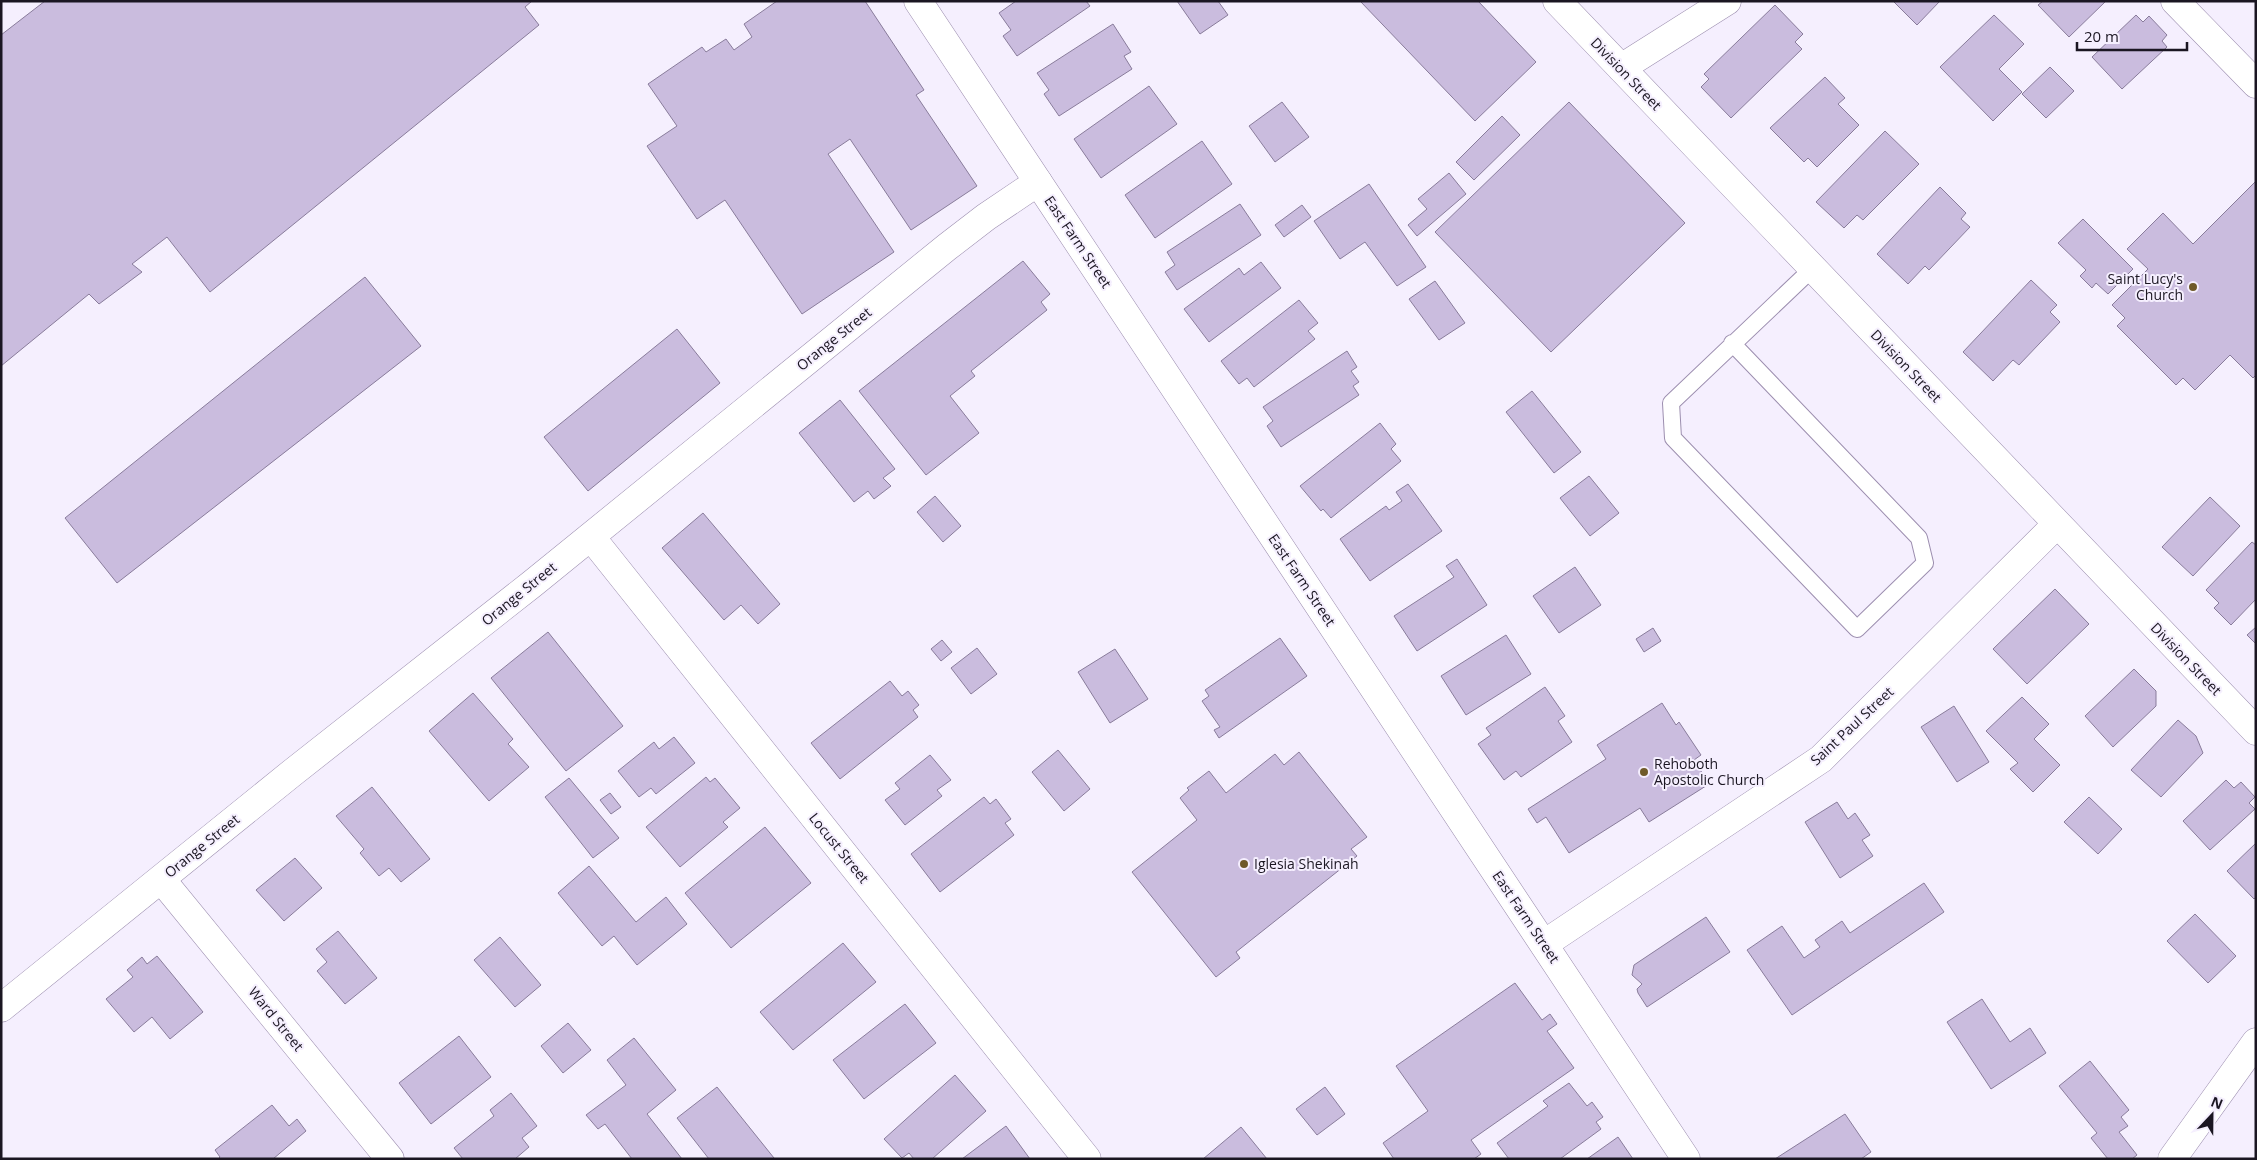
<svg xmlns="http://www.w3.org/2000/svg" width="2257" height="1160" font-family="'Open Sans',sans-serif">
<rect width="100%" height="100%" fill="#f5effe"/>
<!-- building -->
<path fill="#cabcde" stroke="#897c9b" d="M 45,1 L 532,1 L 525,7 L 539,25 L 210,292 L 167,237 L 132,264 L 142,272 L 99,304 L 89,294 L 1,366 L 1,35 Z
M 777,1 L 865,1 L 924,90 L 916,95 L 977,186 L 911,230 L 850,139 L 828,154 L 894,252 L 802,314 L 725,200 L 697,219 L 647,146 L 677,126 L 648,84 L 702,47 L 706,52 L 726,39 L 734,50 L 752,37 L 744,24 Z
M 1016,1 L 1086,1 L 1090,6 L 1017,56 L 1003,36 L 1011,30 L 999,13 Z
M 1177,1 L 1218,1 L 1228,15 L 1200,34 Z
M 1360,1 L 1478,1 L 1536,62 L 1475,121 Z
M 1893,1 L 1940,1 L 1917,25 Z
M 2043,1 L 2106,1 L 2069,37 L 2038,5 Z
M 1775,5 L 1803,34 L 1795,42 L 1802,49 L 1731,118 L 1701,87 L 1709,79 L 1704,74 Z
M 1994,15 L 2024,44 L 1999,69 L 2022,92 L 1993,121 L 1940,67 Z
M 2136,15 L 2143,22 L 2149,16 L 2167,35 L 2162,41 L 2167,47 L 2122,89 L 2092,57 Z
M 1113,24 L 1131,52 L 1124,56 L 1132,69 L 1059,116 L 1044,94 L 1049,90 L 1037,73 Z
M 2050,67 L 2074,91 L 2046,118 L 2022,94 Z
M 1825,77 L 1845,98 L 1838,104 L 1859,125 L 1817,167 L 1808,158 L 1804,162 L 1770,128 Z
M 1149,86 L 1177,124 L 1101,178 L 1074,139 Z
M 1282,102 L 1309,137 L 1275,162 L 1249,126 Z
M 1569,102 L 1685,223 L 1551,352 L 1435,232 Z
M 1502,116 L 1520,135 L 1474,180 L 1456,162 Z
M 1885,131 L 1919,164 L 1863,220 L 1857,215 L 1844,228 L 1816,202 Z
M 1202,141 L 1232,184 L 1155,238 L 1125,195 Z
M 1449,173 L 1466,194 L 1417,236 L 1408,225 L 1427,209 L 1418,199 Z
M 2256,181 L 2256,375 L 2253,378 L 2230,355 L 2195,390 L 2183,378 L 2176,385 L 2117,326 L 2125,318 L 2112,305 L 2148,269 L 2127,249 L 2163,213 L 2193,244 Z
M 1369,184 L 1426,267 L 1397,286 L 1365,242 L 1340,259 L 1314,221 Z
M 1940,187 L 1966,213 L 1961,219 L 1970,227 L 1929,270 L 1925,266 L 1908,284 L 1877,254 Z
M 1240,204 L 1261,235 L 1177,290 L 1165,272 L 1175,265 L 1167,252 Z
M 1302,205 L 1311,217 L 1284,237 L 1275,225 Z
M 2083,219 L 2133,269 L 2108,294 L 2096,283 L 2092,288 L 2080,276 L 2086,270 L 2058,243 Z
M 1023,261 L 1050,294 L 1041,302 L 1047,310 L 971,371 L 975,376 L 950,396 L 979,433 L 926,475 L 859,391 Z
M 1261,262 L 1281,288 L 1209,342 L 1184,309 L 1239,268 L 1244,275 Z
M 365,277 L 421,346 L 117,583 L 65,518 Z
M 2031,280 L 2057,305 L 2050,312 L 2060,322 L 2019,365 L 2013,360 L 1993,381 L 1963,352 Z
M 1435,281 L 1465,323 L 1439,340 L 1409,299 Z
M 1299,300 L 1318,323 L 1308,331 L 1315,339 L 1254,387 L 1247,378 L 1239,384 L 1221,361 Z
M 677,329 L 720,383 L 588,491 L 544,437 Z
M 1347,351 L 1357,367 L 1351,371 L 1359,382 L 1353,386 L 1359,395 L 1281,447 L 1267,426 L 1273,421 L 1263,407 Z
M 1532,391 L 1581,452 L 1554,473 L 1506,412 Z
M 840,400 L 895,469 L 883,478 L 891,486 L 874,499 L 868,491 L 854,502 L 799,433 Z
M 1380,423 L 1396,444 L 1391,449 L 1401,461 L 1331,518 L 1323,509 L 1321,511 L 1300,486 Z
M 1589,476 L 1619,513 L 1590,536 L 1560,498 Z
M 1408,484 L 1442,531 L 1370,581 L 1340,539 L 1386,506 L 1389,510 L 1402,501 L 1396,492 Z
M 935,496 L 961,526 L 943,542 L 917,512 Z
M 2210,497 L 2240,526 L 2193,576 L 2162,547 Z
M 703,513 L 780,604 L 758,624 L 741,605 L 724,620 L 662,548 Z
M 2252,542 L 2256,545 L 2256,599 L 2231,625 L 2214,608 L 2219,603 L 2206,590 Z
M 1457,559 L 1487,605 L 1417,651 L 1394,616 L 1454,577 L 1446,566 Z
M 1575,567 L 1601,605 L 1559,633 L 1533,596 Z
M 2055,589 L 2089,624 L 2027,684 L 1993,649 Z
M 2256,627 L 2256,644 L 2247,635 Z
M 1653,628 L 1661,641 L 1644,652 L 1636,639 Z
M 548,632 L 623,726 L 566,771 L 491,678 Z
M 1506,635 L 1531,674 L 1466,715 L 1441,676 Z
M 1280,638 L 1307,676 L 1219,738 L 1214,730 L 1220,727 L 1202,701 L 1209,696 L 1205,690 Z
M 942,640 L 952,652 L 941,661 L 931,649 Z
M 977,648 L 997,674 L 971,694 L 951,668 Z
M 1115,649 L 1148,699 L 1110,723 L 1078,672 Z
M 2134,669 L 2156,691 L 2156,706 L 2113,747 L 2085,716 Z
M 890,681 L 902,696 L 908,691 L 919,705 L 913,710 L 918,717 L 840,779 L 811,743 Z
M 1545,687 L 1565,716 L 1558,721 L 1572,742 L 1521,777 L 1516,771 L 1504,780 L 1478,744 L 1491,735 L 1486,728 Z
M 473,693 L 513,739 L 508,744 L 529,767 L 489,801 L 429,731 Z
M 2022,697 L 2049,724 L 2034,739 L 2060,765 L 2033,792 L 2010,769 L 2018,763 L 1986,731 Z
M 1662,703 L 1676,725 L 1679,722 L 1701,755 L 1694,760 L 1709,784 L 1649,822 L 1640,808 L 1569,853 L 1546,817 L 1537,823 L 1528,809 L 1606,759 L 1597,745 Z
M 1954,706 L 1989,762 L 1957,782 L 1921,727 Z
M 2178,720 L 2196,736 L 2203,753 L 2161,797 L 2131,770 Z
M 674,737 L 695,763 L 656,794 L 651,788 L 639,797 L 618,771 L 654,742 L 659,749 Z
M 1058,750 L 1090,789 L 1064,811 L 1032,772 Z
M 1299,752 L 1367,837 L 1351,849 L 1357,856 L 1236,952 L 1240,958 L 1216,977 L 1132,872 L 1197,820 L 1180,798 L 1189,790 L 1187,788 L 1209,771 L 1226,793 L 1275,754 L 1284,765 Z
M 930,755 L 951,780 L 937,790 L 942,796 L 905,825 L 885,800 L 900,789 L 895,783 Z
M 706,777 L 710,782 L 715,778 L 740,808 L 723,822 L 728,827 L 680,867 L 646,827 Z
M 569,778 L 619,838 L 593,858 L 545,797 Z
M 2226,780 L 2234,788 L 2241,782 L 2255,797 L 2249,803 L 2255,809 L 2210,850 L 2183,821 Z
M 372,787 L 430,859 L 401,882 L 389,868 L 379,876 L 360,853 L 364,849 L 336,816 Z
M 610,793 L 621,807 L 611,814 L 600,800 Z
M 984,797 L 990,804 L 996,799 L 1011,819 L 1005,823 L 1014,835 L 940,892 L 911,854 Z
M 2089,797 L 2122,829 L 2098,854 L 2064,822 Z
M 1837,802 L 1848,819 L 1855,813 L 1870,835 L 1862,840 L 1873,856 L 1840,878 L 1805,822 Z
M 765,827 L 811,883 L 731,948 L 685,893 Z
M 2256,843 L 2256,897 L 2254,899 L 2227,871 Z
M 295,858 L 322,888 L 284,921 L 256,890 Z
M 589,866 L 636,922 L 666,897 L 687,924 L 637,965 L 614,936 L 602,946 L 558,893 Z
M 1924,883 L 1944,912 L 1792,1015 L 1747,950 L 1782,926 L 1804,958 L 1820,947 L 1815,940 L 1842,921 L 1850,933 Z
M 2195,914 L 2236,956 L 2208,983 L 2167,941 Z
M 1706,917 L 1730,952 L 1647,1007 L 1638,993 L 1637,989 L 1642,984 L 1632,975 L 1634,965 Z
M 338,931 L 377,978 L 345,1004 L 317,971 L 327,962 L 316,949 Z
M 500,937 L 541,985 L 515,1007 L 474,960 Z
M 843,943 L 876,982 L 793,1050 L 760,1012 Z
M 157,956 L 203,1012 L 170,1039 L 152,1017 L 134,1032 L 106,999 L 133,977 L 127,970 L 142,957 L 147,964 Z
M 1515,983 L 1542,1020 L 1550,1014 L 1557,1024 L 1547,1031 L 1574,1068 L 1471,1140 L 1481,1154 L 1474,1159 L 1394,1159 L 1383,1143 L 1428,1111 L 1396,1066 Z
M 1982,999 L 2010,1042 L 2030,1028 L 2046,1053 L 1991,1089 L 1947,1022 Z
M 905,1004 L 936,1043 L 864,1099 L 833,1060 Z
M 568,1023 L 591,1050 L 563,1073 L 541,1046 Z
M 459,1036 L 491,1077 L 431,1124 L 399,1083 Z
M 634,1038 L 676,1090 L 647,1114 L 682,1159 L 632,1159 L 605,1124 L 598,1129 L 586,1115 L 626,1085 L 607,1060 Z
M 2090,1061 L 2129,1110 L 2121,1117 L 2128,1126 L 2119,1132 L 2137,1155 L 2132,1159 L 2108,1159 L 2091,1138 L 2097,1133 L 2059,1086 Z
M 955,1075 L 986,1111 L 932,1159 L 914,1159 L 909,1153 L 902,1158 L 884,1139 Z
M 1569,1083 L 1587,1106 L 1592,1102 L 1603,1117 L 1596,1122 L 1601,1129 L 1560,1159 L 1509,1159 L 1497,1143 L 1548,1106 L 1543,1101 Z
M 717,1087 L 774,1158 L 773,1159 L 709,1159 L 677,1118 Z
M 1325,1087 L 1345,1114 L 1317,1135 L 1296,1109 Z
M 511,1093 L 537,1126 L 522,1138 L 529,1147 L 515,1159 L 463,1159 L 454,1148 L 494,1116 L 490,1110 Z
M 272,1105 L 289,1126 L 297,1119 L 306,1131 L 273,1159 L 218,1159 L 220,1157 L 215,1150 Z
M 1845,1114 L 1871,1152 L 1861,1159 L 1775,1159 Z
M 1006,1126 L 1030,1159 L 962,1159 Z
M 1241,1127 L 1267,1159 L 1203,1159 Z
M 1618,1137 L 1633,1159 L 1587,1159 Z"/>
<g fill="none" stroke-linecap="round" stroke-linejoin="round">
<defs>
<path id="service" d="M 1732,343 L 1919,538 L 1925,563 L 1857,629 L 1673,438 L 1671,403 L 1813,268"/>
<path id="minor" d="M 1557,1 L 2256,731
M 2175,1 L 2256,84
M 1621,68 L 1727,1
M 591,537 L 1087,1159
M 161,879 L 390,1159
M 1544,944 L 1821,759 L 2057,524
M 1,1008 L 292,773 L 532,584 L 947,247 L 986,217 L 1038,182
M 2172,1159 L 2256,1042"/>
<path id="secondary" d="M 918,1 L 1686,1159"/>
</defs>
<!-- service casing -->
<use href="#service" stroke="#9c8eaf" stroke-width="18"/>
<!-- minor casing -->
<use href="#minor" stroke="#9c8eaf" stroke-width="29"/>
<!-- secondary casing -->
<use href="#secondary" stroke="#9c8eaf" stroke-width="29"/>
<!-- service -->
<use href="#service" stroke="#fff" stroke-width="16"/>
<!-- minor -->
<use href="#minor" stroke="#fff" stroke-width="28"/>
<!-- secondary -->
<use href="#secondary" stroke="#fff" stroke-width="28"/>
</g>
<!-- markers -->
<g fill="#6f5a29" stroke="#f5effe" stroke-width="2">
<circle cx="2193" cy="287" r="5"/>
<circle cx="1644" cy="772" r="5"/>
<circle cx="1244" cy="864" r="5"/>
</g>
<g text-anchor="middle" stroke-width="4" stroke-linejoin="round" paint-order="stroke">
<!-- street labels -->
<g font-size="14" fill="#1b1622" stroke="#f5effe">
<text transform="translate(1626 74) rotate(46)" y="5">Division Street</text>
<text transform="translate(1078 242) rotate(56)" y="5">East Farm Street</text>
<text transform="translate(834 339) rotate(-39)" y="5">Orange Street</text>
<text transform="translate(1906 366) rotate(46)" y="5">Division Street</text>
<text transform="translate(1302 580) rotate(56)" y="5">East Farm Street</text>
<text transform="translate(519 594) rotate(-39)" y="5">Orange Street</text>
<text transform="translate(2186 659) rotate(46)" y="5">Division Street</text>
<text transform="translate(1852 726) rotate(-43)" y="5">Saint Paul Street</text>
<text transform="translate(202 846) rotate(-39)" y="5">Orange Street</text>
<text transform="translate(839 848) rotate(51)" y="5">Locust Street</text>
<text transform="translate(1526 917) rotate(56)" y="5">East Farm Street</text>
<text transform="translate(276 1019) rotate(51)" y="5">Ward Street</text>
</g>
<!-- poi labels -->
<g font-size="14" fill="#1b1622" stroke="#f5effe" text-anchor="start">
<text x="2183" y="284" text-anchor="end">Saint Lucy's<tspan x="2183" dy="16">Church</tspan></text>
<text x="1654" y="769">Rehoboth<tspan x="1654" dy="16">Apostolic Church</tspan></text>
<text x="1254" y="869">Iglesia Shekinah</text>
</g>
</g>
<!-- border -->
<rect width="2257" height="1160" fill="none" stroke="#1b1622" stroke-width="5"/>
<!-- north arrow -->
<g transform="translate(2212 1115) rotate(22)" stroke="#f5effe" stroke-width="4" paint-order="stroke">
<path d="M0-4L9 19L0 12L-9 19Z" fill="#1b1622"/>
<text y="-8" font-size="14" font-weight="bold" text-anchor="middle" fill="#1b1622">N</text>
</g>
<!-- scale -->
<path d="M2077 42v8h110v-8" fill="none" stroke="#1b1622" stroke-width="2.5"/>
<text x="2084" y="42" font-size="15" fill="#1b1622" stroke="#f5effe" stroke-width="4" paint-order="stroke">20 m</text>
</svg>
